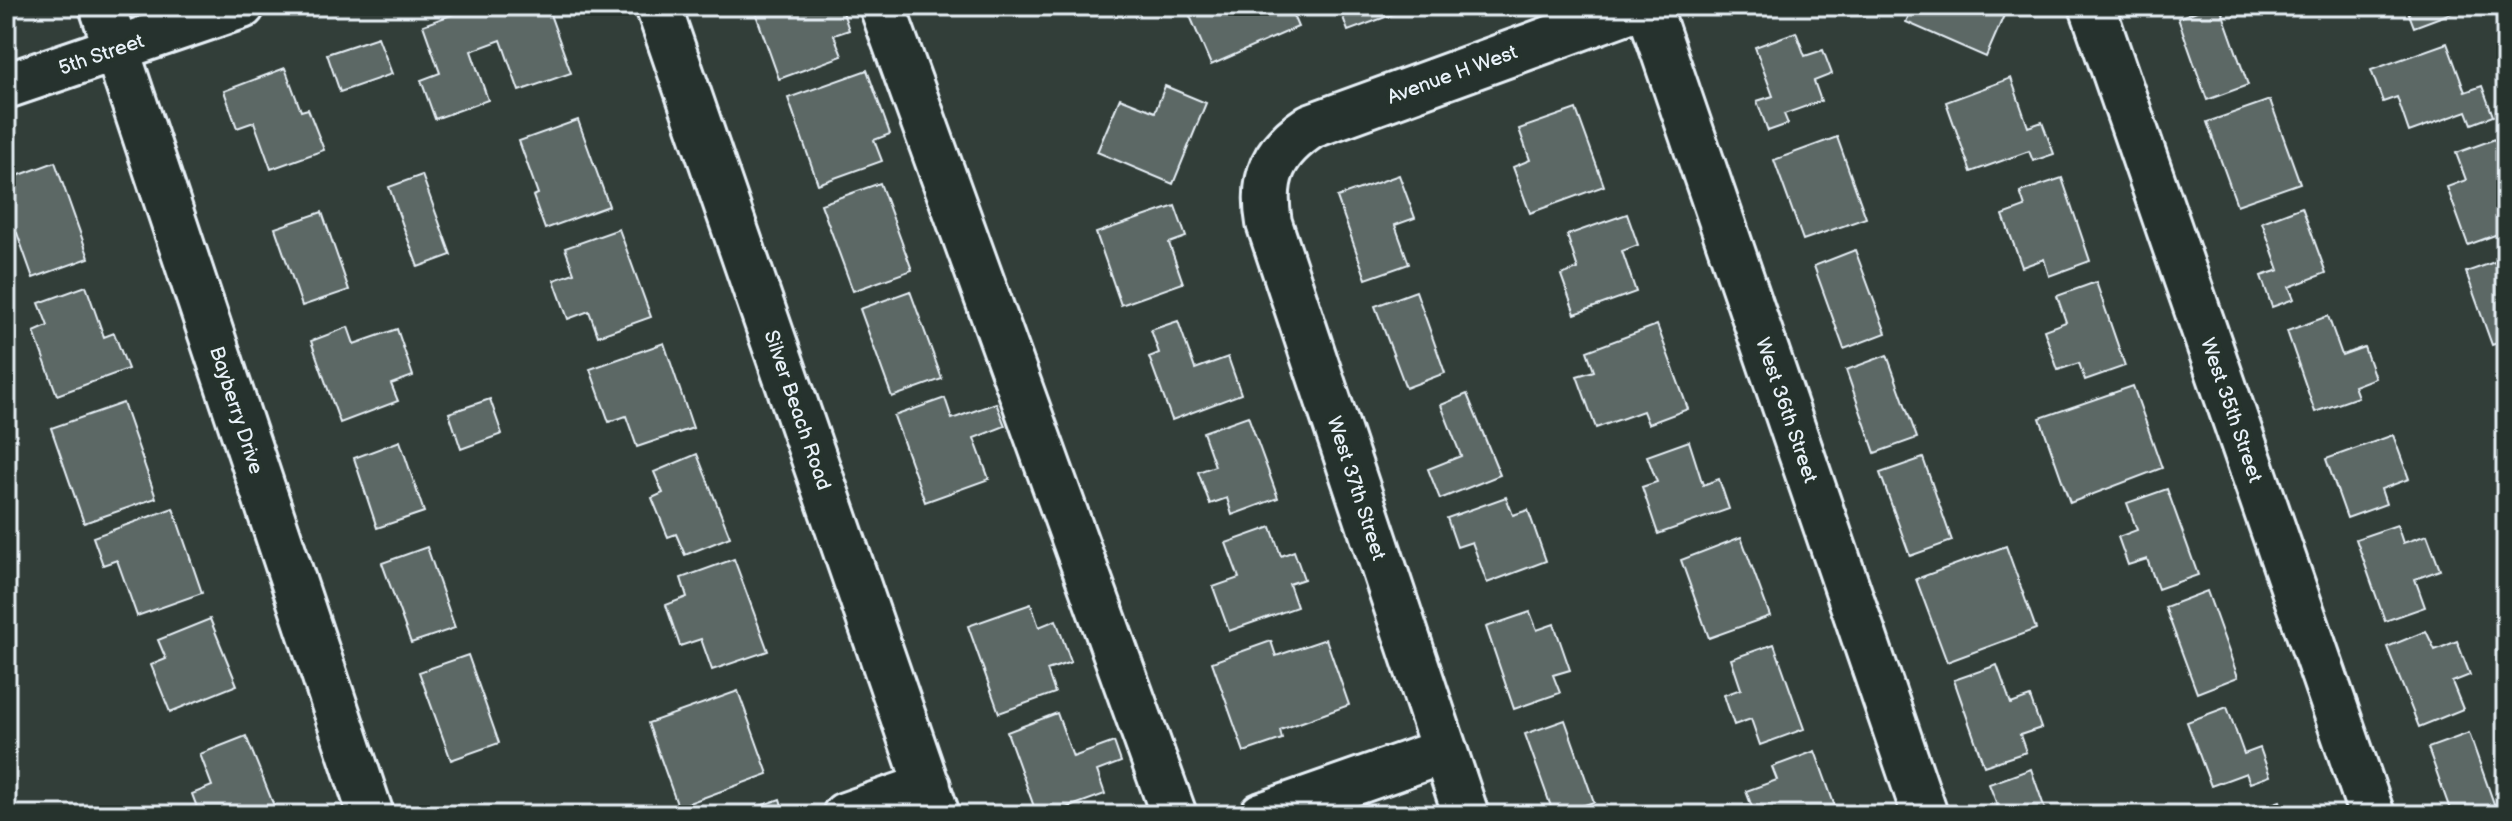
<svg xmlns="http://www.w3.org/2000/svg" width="2512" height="821" font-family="'Balsamiq Sans',sans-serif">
<rect width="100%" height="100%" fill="#323e39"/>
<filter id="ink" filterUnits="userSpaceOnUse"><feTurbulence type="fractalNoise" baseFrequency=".0125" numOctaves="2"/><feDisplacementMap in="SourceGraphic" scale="16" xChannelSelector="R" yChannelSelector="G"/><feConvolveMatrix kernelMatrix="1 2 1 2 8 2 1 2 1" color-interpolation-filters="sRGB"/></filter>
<g filter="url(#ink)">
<!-- building -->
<path fill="#5c6865" stroke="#e8f1f8" stroke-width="2" d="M 476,6 L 547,6 L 571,73 L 519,91 L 501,40 L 471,51 L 488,100 L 435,119 L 421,80 L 440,73 L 423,25 Z
M 753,6 L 841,6 L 849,30 L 834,35 L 842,56 L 779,79 Z
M 1194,6 L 1214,6 L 1216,11 L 1229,6 L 1289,6 L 1298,27 L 1211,65 L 1187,9 Z
M 1339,6 L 1409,6 L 1410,8 L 1348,31 Z
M 1913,6 L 1989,6 L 2005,13 L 1986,57 L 1906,22 Z
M 2210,6 L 2220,6 L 2248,85 L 2207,100 L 2178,18 Z
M 2406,6 L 2451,6 L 2454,12 L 2414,27 Z
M 1796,32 L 1805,56 L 1823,50 L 1832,74 L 1814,81 L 1821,101 L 1784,114 L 1788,124 L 1768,131 L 1757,101 L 1773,96 L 1755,47 Z
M 378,37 L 392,74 L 340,92 L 327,54 Z
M 2447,43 L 2465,92 L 2482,86 L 2493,116 L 2472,124 L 2467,111 L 2409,132 L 2397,97 L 2383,102 L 2371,70 Z
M 285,68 L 301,111 L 308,109 L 324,150 L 271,169 L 254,122 L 237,128 L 224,91 Z
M 867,70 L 890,134 L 874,140 L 882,161 L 818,184 L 788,98 Z
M 2011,78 L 2028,127 L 2042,122 L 2054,154 L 2033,161 L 2029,151 L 1971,172 L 1946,102 Z
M 1165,86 L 1206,103 L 1173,184 L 1097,152 L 1120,98 L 1155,112 Z
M 2270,100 L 2300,183 L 2237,205 L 2207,122 Z
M 1576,109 L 1604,186 L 1530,213 L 1513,167 L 1530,160 L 1519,129 Z
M 578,120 L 609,206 L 545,229 L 533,196 L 538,194 L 519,141 Z
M 1837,137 L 1866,218 L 1803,240 L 1774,160 Z
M 2495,139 L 2506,169 L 2506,231 L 2468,245 L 2447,187 L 2466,180 L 2456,153 Z
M 55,162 L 89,258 L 33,278 L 17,233 L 6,237 L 6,180 Z
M 422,175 L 451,255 L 418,267 L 389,187 Z
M 1399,175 L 1415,218 L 1395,225 L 1409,264 L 1366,279 L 1337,197 Z
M 2062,178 L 2090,261 L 2049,276 L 2044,259 L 2022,267 L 2003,215 L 2025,207 L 2020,192 Z
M 880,183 L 912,270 L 853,291 L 821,204 Z
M 1175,206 L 1186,237 L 1169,243 L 1183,283 L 1121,305 L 1096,233 Z
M 2302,207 L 2326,273 L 2289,287 L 2294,299 L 2272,307 L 2261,276 L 2279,270 L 2262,222 Z
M 322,212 L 349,290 L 302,306 L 275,228 Z
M 1627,214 L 1638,245 L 1622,251 L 1636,292 L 1575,314 L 1561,275 L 1578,269 L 1567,235 Z
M 619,229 L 651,317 L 598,336 L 589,311 L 568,319 L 554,280 L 574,273 L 565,248 Z
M 1855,250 L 1886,333 L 1844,349 L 1814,266 Z
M 2506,258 L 2506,340 L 2492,345 L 2466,272 Z
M 2096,282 L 2125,366 L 2085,380 L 2079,363 L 2058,370 L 2044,330 L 2066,322 L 2057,296 Z
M 86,286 L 104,337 L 114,333 L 128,369 L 57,395 L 34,332 L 48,326 L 39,303 Z
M 910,291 L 942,379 L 892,397 L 860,309 Z
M 1416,291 L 1445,373 L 1406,388 L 1375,306 Z
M 2328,316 L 2342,355 L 2364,347 L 2375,378 L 2354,386 L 2358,397 L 2315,412 L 2287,331 Z
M 1178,321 L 1195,369 L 1228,357 L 1241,394 L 1172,420 L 1149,357 L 1159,353 L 1151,330 Z
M 1657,325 L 1688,409 L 1648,424 L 1643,411 L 1596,428 L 1577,376 L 1594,371 L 1587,351 Z
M 348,327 L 354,344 L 397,329 L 413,376 L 391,384 L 398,401 L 340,423 L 311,341 Z
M 664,343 L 693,428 L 637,447 L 626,416 L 609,422 L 590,369 Z
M 1887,355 L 1917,438 L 1875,453 L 1846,370 Z
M 2133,386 L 2162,468 L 2070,503 L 2040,418 Z
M 1467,394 L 1500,475 L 1440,499 L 1428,469 L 1461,456 L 1441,405 Z
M 945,398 L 952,419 L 996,403 L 1005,426 L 974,438 L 989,479 L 925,502 L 894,416 Z
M 490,399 L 502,434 L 461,449 L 449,413 Z
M 123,403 L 156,498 L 84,523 L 51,428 Z
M 1248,416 L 1278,498 L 1232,515 L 1227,498 L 1210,504 L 1198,472 L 1215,466 L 1203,432 Z
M 2393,435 L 2409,479 L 2381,489 L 2386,504 L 2347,518 L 2326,459 Z
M 400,441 L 424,512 L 377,528 L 354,458 Z
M 1689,441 L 1703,485 L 1719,479 L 1729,509 L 1658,534 L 1642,487 L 1657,482 L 1647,456 Z
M 697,454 L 730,537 L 685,555 L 676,534 L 668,537 L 652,498 L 663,493 L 654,472 Z
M 1923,458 L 1952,541 L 1910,556 L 1880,473 Z
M 2167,489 L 2198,575 L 2158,589 L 2147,559 L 2128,565 L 2118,537 L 2137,530 L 2127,503 Z
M 1506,497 L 1513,515 L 1528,510 L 1546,561 L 1487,583 L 1472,542 L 1457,547 L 1447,518 Z
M 173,508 L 202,593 L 137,616 L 117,560 L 103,565 L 93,537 Z
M 2397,525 L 2403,543 L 2427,535 L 2440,570 L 2415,579 L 2425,607 L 2385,621 L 2356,539 Z
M 1271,527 L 1281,556 L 1294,551 L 1304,579 L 1289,584 L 1297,607 L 1229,631 L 1213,587 L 1239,578 L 1226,543 Z
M 1741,537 L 1770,616 L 1709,638 L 1681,560 Z
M 2006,546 L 2036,629 L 1947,662 L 1916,579 Z
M 427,547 L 455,628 L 411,643 L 382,563 Z
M 734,559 L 768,651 L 712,670 L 701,639 L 680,646 L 666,605 L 687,597 L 681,578 Z
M 2207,591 L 2238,677 L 2197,693 L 2165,607 Z
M 1031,604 L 1039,627 L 1056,620 L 1071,662 L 1047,670 L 1055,693 L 999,713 L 968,626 Z
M 1530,612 L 1537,630 L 1554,624 L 1570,670 L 1553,675 L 1560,693 L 1514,709 L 1486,627 Z
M 210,619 L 237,685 L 170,712 L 151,665 L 166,659 L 158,640 Z
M 2426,631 L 2435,650 L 2457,641 L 2470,675 L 2452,682 L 2463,709 L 2419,727 L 2387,647 Z
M 1326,639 L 1349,705 L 1280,730 L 1282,739 L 1244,752 L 1212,662 L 1271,641 L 1276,656 Z
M 1774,644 L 1804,729 L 1760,745 L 1751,719 L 1734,725 L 1724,695 L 1741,689 L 1731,659 Z
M 468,655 L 499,743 L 451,760 L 419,672 Z
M 1997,665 L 2011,704 L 2030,697 L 2041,728 L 2020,735 L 2026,752 L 1984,766 L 1954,680 Z
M 738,691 L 768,774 L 678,807 L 648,723 Z
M 2227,707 L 2244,754 L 2260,748 L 2270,776 L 2250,783 L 2246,773 L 2211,786 L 2187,722 Z
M 1057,713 L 1073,757 L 1114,742 L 1121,762 L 1097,771 L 1105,794 L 1047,815 L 1037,815 L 1007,732 Z
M 1565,720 L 1594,802 L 1554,815 L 1525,734 Z
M 2469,733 L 2498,815 L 2452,815 L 2428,748 Z
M 246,736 L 276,811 L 267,815 L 185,815 L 198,810 L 192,794 L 212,786 L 200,754 Z
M 1815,751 L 1838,815 L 1755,815 L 1746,791 L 1777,780 L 1772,767 Z
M 2031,769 L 2047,815 L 2001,815 L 1989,784 Z
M 780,799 L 785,815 L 734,815 Z
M 2280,801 L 2285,815 L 2241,815 Z"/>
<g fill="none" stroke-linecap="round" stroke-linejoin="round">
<defs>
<path id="minor" d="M 102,6 L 371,815
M 658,6 L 937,815
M 882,6 L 1174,815
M 1648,6 L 1925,815
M 2092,6 L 2372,815
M 6,86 L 242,6
M 845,815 L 928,786
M 1262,815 L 1444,751
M 1466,815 L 1269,223 C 1261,177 1273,151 1311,126 L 1640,6"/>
</defs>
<!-- minor casing -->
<use href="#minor" stroke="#e8f1f8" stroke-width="50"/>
<!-- minor -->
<use href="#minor" stroke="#26332d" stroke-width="44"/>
</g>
</g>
<g text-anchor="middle" stroke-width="8" stroke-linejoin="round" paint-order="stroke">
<!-- street labels -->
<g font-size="20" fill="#e8f1f8" stroke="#26332d">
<text transform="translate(101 54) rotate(-19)" y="7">5th Street</text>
<text transform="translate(1452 74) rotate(-20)" y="7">Avenue H West</text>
<text transform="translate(237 410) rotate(72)" y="7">Bayberry Drive</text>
<text transform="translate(798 410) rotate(71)" y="7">Silver Beach Road</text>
<text transform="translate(1787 410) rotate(71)" y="7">West 36th Street</text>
<text transform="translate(2232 410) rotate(71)" y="7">West 35th Street</text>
<text transform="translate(1357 488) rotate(72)" y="7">West 37th Street</text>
</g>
</g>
<!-- margin -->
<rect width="2512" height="821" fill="none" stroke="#26332d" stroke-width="32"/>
<rect x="16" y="16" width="2480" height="789" fill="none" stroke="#e8f1f8" stroke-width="3" filter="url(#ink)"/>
</svg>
